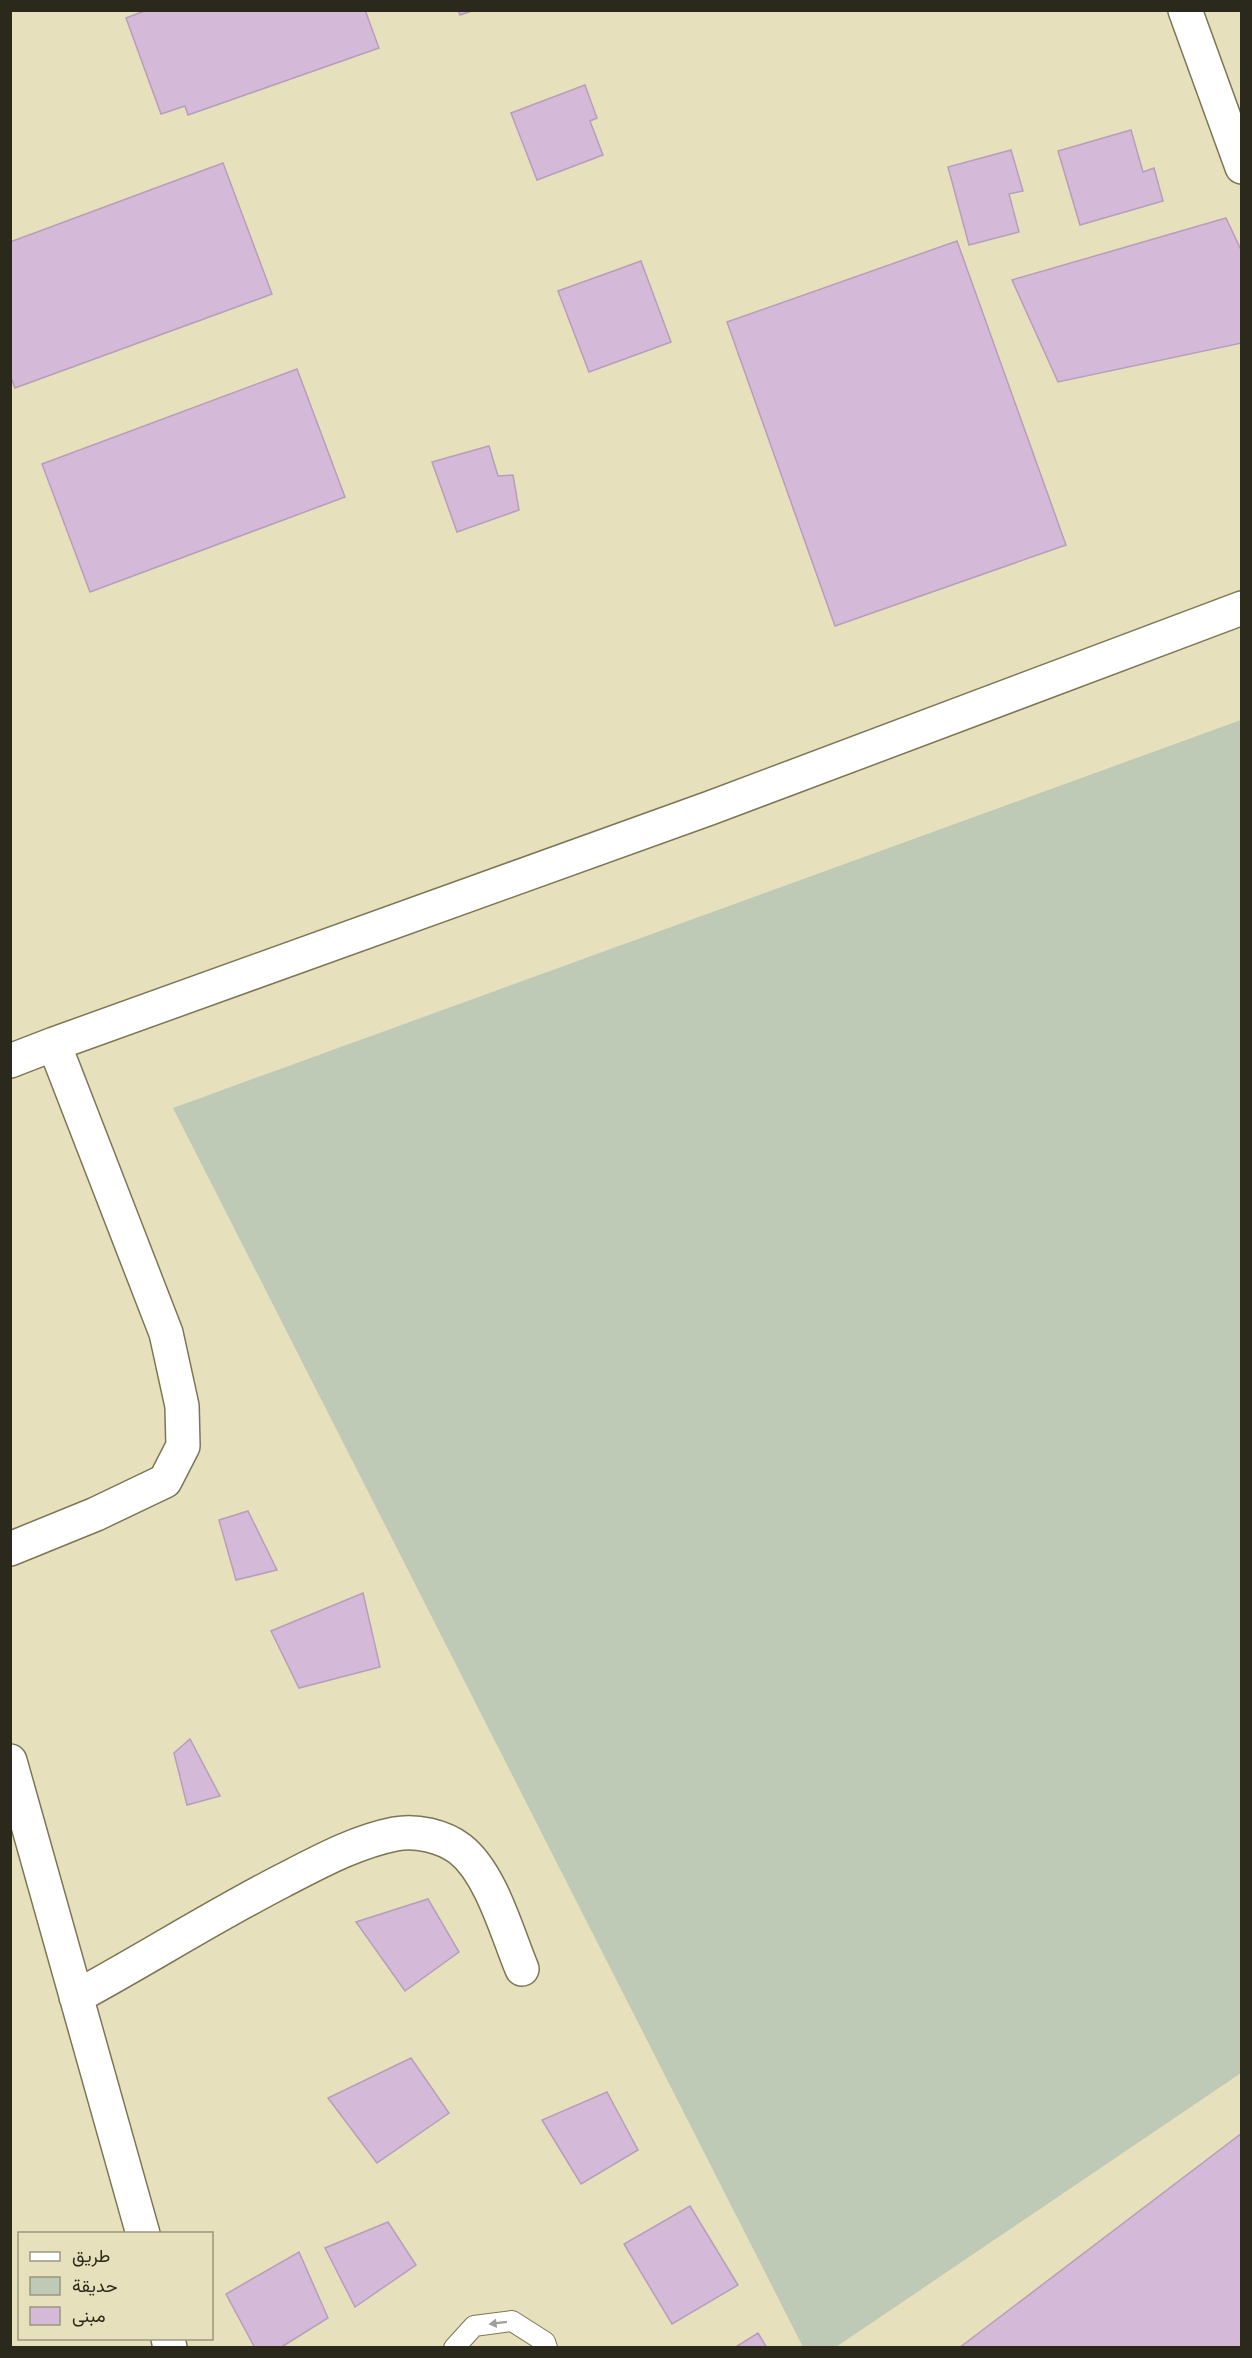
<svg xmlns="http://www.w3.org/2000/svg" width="1252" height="2358" font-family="'DM Sans',Vazirmatn,sans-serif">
<rect width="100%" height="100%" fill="#e6e0bc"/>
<!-- green -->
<path fill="#becab5" d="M 1241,720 L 1241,2073 L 836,2347 L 803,2347 L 173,1108 Z"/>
<!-- building -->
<path fill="#d4b9d8" stroke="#b79eba" stroke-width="1.5" d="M 147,10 L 365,10 L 379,48 L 188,115 L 185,106 L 161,114 L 126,18 Z
M 458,10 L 475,10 L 460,15 Z
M 585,85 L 597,118 L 590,121 L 603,155 L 537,180 L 511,113 Z
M 1131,130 L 1143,172 L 1154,168 L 1163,201 L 1080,225 L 1058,151 Z
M 1011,150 L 1023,191 L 1009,194 L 1019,232 L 969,245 L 948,167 Z
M 223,163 L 272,294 L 15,388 L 10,375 L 10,242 Z
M 1226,218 L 1242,252 L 1242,343 L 1058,382 L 1012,280 Z
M 957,241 L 1066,545 L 835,626 L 727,322 Z
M 641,261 L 671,342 L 589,372 L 558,291 Z
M 297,369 L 345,497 L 90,592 L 42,464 Z
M 489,446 L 498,476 L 513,475 L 519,510 L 457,532 L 432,462 Z
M 248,1511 L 277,1570 L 236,1580 L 219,1520 Z
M 363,1593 L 380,1667 L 299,1688 L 271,1631 Z
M 190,1739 L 220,1796 L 187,1805 L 174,1753 Z
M 428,1899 L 459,1952 L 405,1991 L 356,1922 Z
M 411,2058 L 449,2113 L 377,2163 L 328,2098 Z
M 607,2092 L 638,2150 L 581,2184 L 542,2120 Z
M 1242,2133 L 1242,2348 L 959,2348 Z
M 690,2206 L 738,2285 L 672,2324 L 624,2244 Z
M 388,2222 L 416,2265 L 355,2307 L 325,2248 Z
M 299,2252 L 328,2318 L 280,2348 L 255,2348 L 226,2294 Z
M 758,2333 L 767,2348 L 734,2348 Z"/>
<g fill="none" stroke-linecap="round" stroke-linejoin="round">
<defs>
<path id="service" d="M 454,2348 L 474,2326 L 512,2321 L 545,2342 L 547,2348"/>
<path id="minor" d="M 1185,10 L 1242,167
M 10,1061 L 54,1044 L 710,808 L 1242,608
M 10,1549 L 96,1514 L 165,1481 L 183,1446 L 182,1406 L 166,1333 L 54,1044
M 10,1761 L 143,2234
M 76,1997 C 146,1959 212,1917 282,1881 C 319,1862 355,1842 395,1834 C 416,1830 443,1836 460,1849 C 491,1873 507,1933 522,1969
M 168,2338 L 170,2348"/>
</defs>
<!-- service casing -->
<use href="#service" stroke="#7c7656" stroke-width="22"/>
<!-- minor casing -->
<use href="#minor" stroke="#7c7656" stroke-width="36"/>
<!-- service -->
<use href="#service" stroke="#fff" stroke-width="20"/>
<!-- minor -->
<use href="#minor" stroke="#fff" stroke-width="33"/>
</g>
<!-- one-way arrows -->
<defs><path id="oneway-solid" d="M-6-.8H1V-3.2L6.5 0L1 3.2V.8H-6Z" transform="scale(1.5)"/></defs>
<use fill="#a09f98" href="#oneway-solid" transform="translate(498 2323) rotate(173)"/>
<!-- border -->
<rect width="1252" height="2358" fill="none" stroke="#2b291b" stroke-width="24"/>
<!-- legend -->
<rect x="18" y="2232" width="195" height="108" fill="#e6e0bc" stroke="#9b977c" stroke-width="1.5"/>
<rect x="30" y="2252" width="30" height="9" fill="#ffffff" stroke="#9b977c" stroke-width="1.5"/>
<text x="72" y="2262" font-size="18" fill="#2b291b">طريق</text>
<rect x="30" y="2277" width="30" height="18" fill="#becab5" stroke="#9b977c" stroke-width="1.5"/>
<text x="72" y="2292" font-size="18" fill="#2b291b">حديقة</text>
<rect x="30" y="2307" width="30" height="18" fill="#d4b9d8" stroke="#9b977c" stroke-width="1.5"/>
<text x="72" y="2322" font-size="18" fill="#2b291b">مبنى</text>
</svg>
